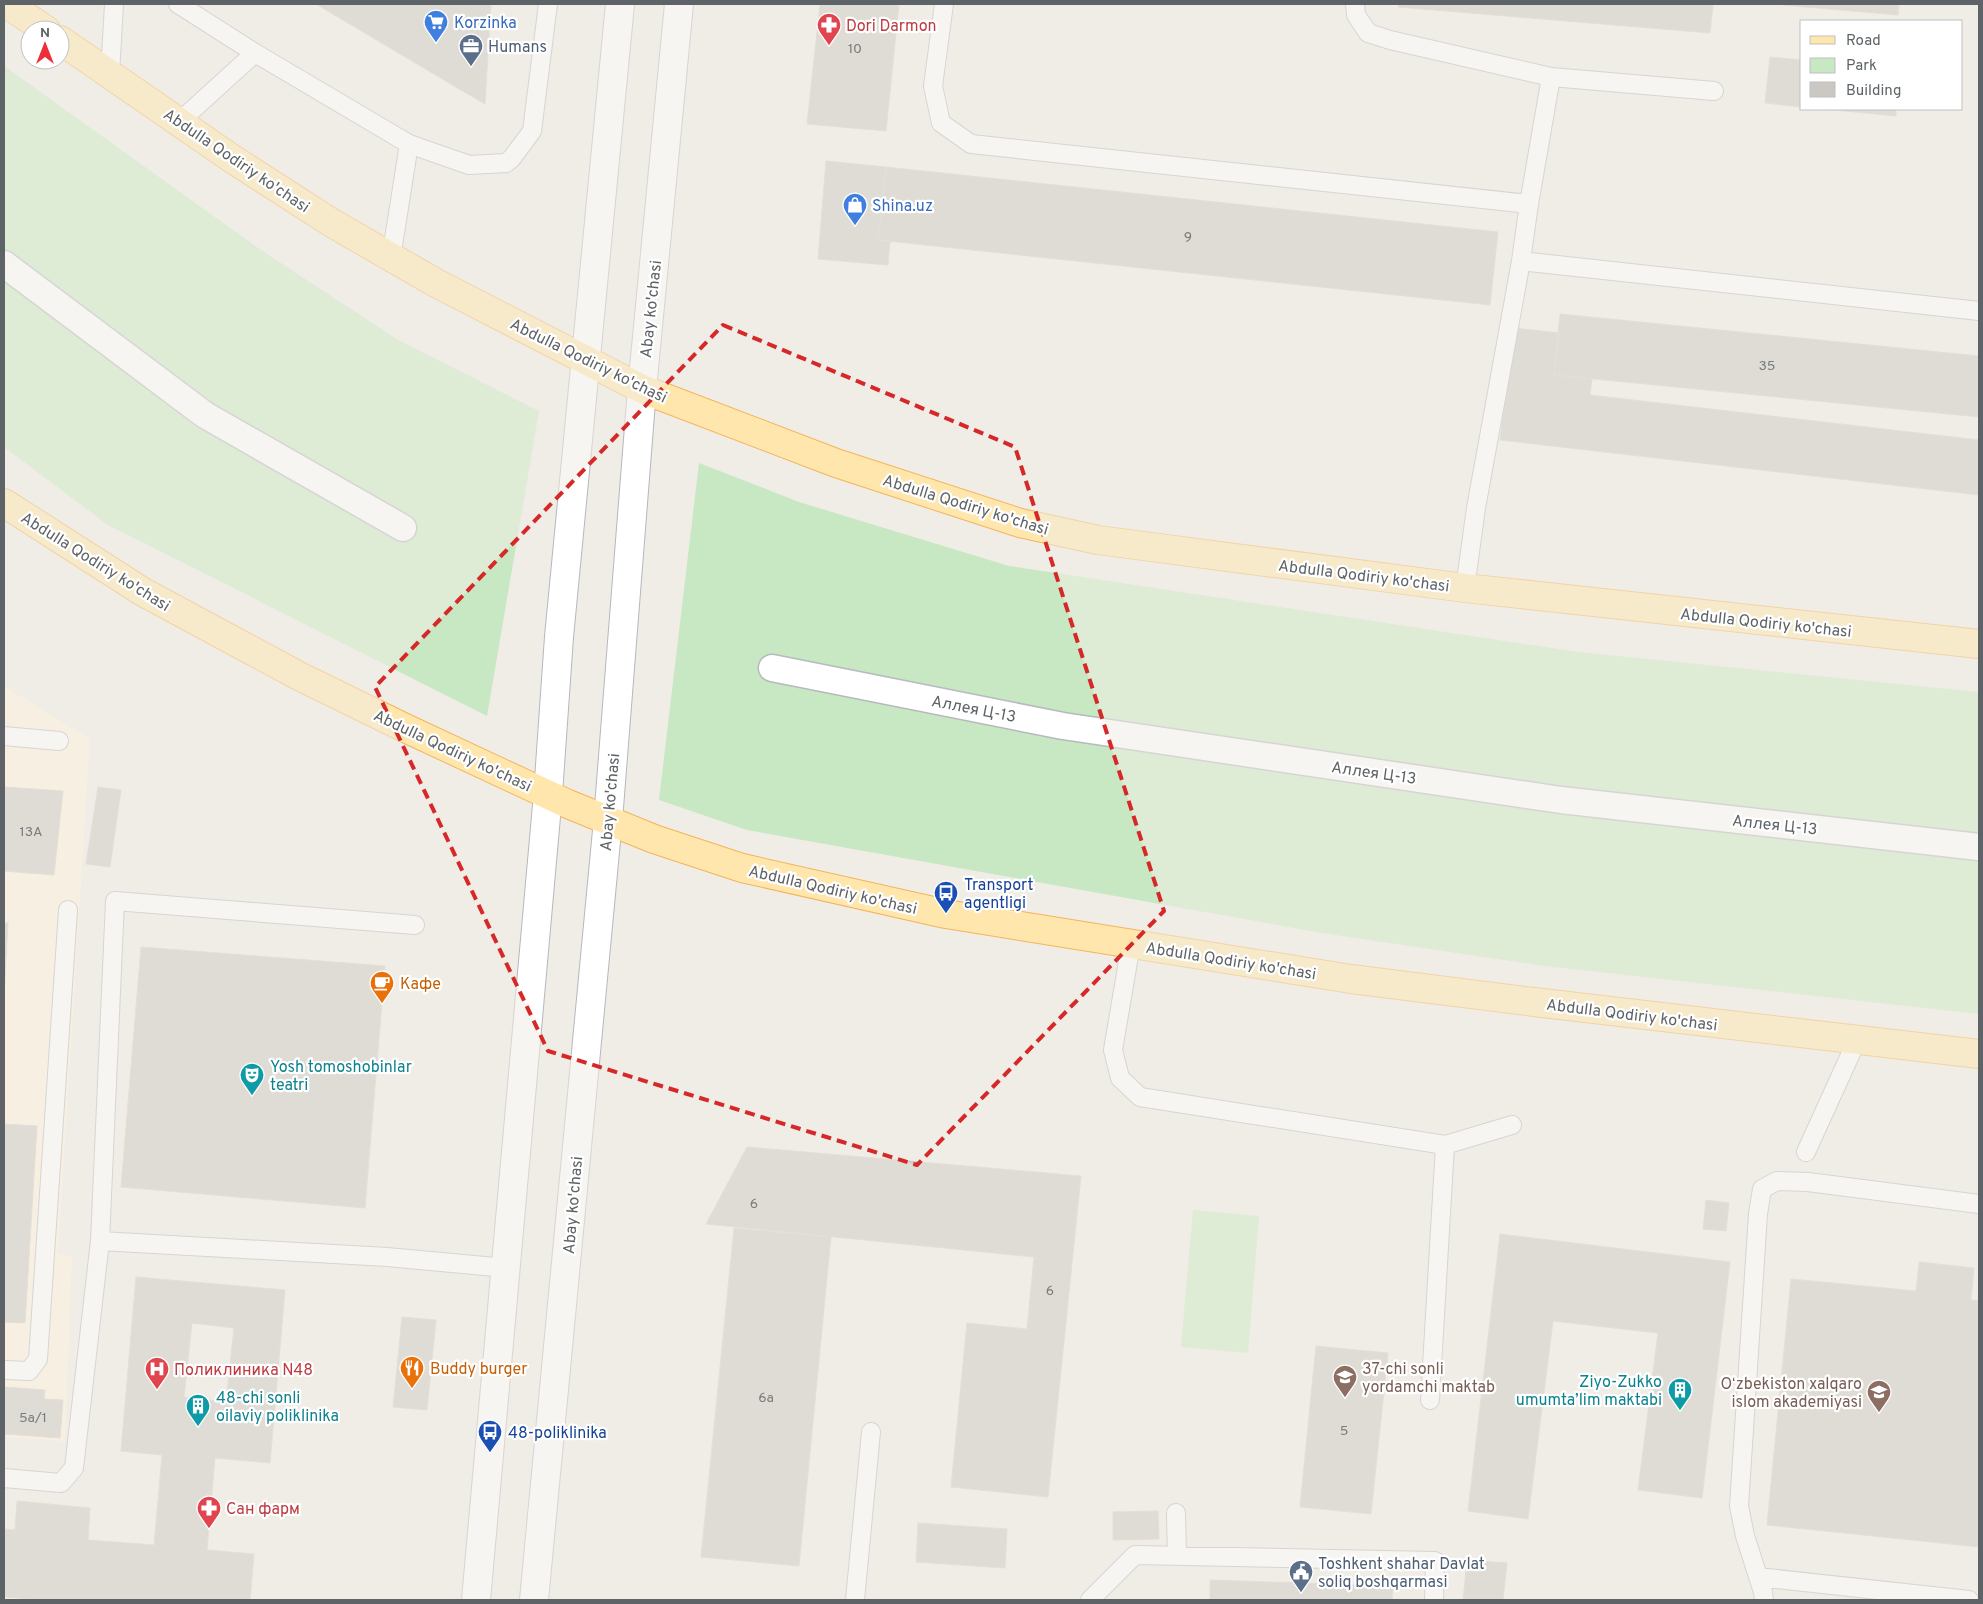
<svg xmlns="http://www.w3.org/2000/svg" width="1983" height="1604" font-family="Overpass,sans-serif">
<rect width="100%" height="100%" fill="#f0ece6"/>
<!-- commercial -->
<path fill="#fff2dc" d="M 4,686 L 90,739 L 58,1253 L 72,1257 L 65,1441 L 4,1437 Z"/>
<!-- green -->
<path fill="#c7e8c2" d="M 4,66 L 261,250 L 398,340 L 539,411 L 487,716 L 108,525 L 4,447 Z
M 699,463 L 799,502 L 1009,566 L 1578,652 L 1979,692 L 1979,1014 L 1545,966 L 1322,933 L 747,830 L 659,800 Z
M 1193,1210 L 1259,1216 L 1248,1353 L 1181,1347 Z"/>
<!-- building -->
<path fill="#cbc7c2" stroke="#d5cdc4" fill-rule="evenodd" d="M 316,4 L 491,4 L 485,104 L 449,83 Z
M 820,4 L 899,4 L 886,131 L 807,124 Z
M 1399,4 L 1713,4 L 1710,33 L 1398,7 Z
M 1783,4 L 1899,4 L 1898,15 L 1783,5 Z
M 1770,57 L 1802,60 L 1802,107 L 1765,103 Z
M 1824,109 L 1896,109 L 1896,116 Z
M 826,161 L 886,167 L 878,240 L 890,241 L 888,265 L 818,259 Z
M 886,167 L 1498,232 L 1490,305 L 878,240 Z
M 1560,314 L 1979,356 L 1979,417 L 1554,375 Z
M 1514,328 L 1559,333 L 1554,375 L 1592,379 L 1590,395 L 1979,440 L 1979,495 L 1500,440 Z
M 4,787 L 63,791 L 54,875 L 4,871 Z
M 98,787 L 121,790 L 110,867 L 86,864 Z
M 4,923 L 8,923 L 4,994 Z
M 141,947 L 385,966 L 365,1208 L 121,1187 Z
M 4,1124 L 37,1126 L 25,1323 L 4,1322 Z
M 747,1147 L 1081,1176 L 1048,1497 L 951,1487 L 967,1323 L 1027,1329 L 1034,1257 L 706,1224 Z
M 1706,1200 L 1729,1203 L 1726,1231 L 1703,1229 Z
M 734,1228 L 831,1237 L 799,1566 L 701,1557 Z
M 1500,1234 L 1730,1262 L 1702,1498 L 1638,1490 L 1658,1333 L 1553,1321 L 1528,1519 L 1468,1511 Z
M 1919,1262 L 1974,1268 L 1971,1300 L 1979,1301 L 1979,1547 L 1767,1525 L 1791,1279 L 1916,1291 Z
M 136,1277 L 285,1290 L 270,1463 L 215,1458 L 207,1550 L 254,1554 L 250,1600 L 44,1600 L 4,1597 L 4,1529 L 15,1530 L 17,1501 L 90,1508 L 88,1540 L 154,1545 L 162,1455 L 121,1451 ZM 192,1323 L 234,1328 L 226,1402 L 184,1397 Z
M 402,1317 L 436,1320 L 427,1410 L 393,1407 Z
M 1316,1346 L 1388,1353 L 1371,1514 L 1300,1507 Z
M 4,1387 L 45,1390 L 44,1399 L 63,1400 L 60,1438 L 4,1434 Z
M 1158,1511 L 1159,1539 L 1113,1540 L 1113,1512 Z
M 918,1523 L 1007,1529 L 1005,1568 L 916,1562 Z
M 1467,1560 L 1507,1563 L 1503,1600 L 1463,1600 Z
M 1210,1580 L 1393,1586 L 1392,1600 L 1210,1600 Z"/>
<g fill="none" stroke-linecap="round" stroke-linejoin="round">
<defs>
<path id="service" d="M 178,4 L 255,53
M 944,4 L 933,86 L 941,123 L 971,144 L 1529,204 L 1521,261 L 1979,311
M 1355,4 L 1356,15 L 1368,33 L 1390,40 L 1551,77 L 1714,91
M 110,74 L 114,4
M 179,122 L 255,53 L 409,144 L 469,165 L 506,163 L 512,158 L 532,131 L 548,4
M 1529,204 L 1551,77
M 391,258 L 409,144
M 1465,588 L 1476,508 L 1521,261
M 4,736 L 59,741
M 1131,944 L 1113,1050 L 1120,1078 L 1140,1097 L 1445,1145 L 1512,1125
M 1806,1152 L 1857,1040
M 100,1241 L 387,1257 L 506,1268
M 4,1370 L 29,1371 L 38,1359 L 68,910
M 1430,1400 L 1445,1145
M 4,1478 L 61,1483 L 74,1468 L 100,1241 L 115,901 L 415,925
M 1176,1513 L 1177,1556
M 1758,1577 L 1969,1600
M 855,1600 L 871,1432
M 1090,1600 L 1135,1555 L 1435,1561 L 1434,1600
M 1764,1600 L 1763,1592 L 1745,1536 L 1739,1506 L 1758,1214 L 1762,1189 L 1777,1181 L 1808,1182 L 1979,1204"/>
<path id="pedestrian" d="M 4,264 L 205,415 L 403,528
M 772,668 L 1063,726 L 1561,800 L 1979,847"/>
<path id="secondary" d="M 476,1600 L 548,794 L 559,637 L 620,4
M 534,1600 L 608,820 L 642,389 L 679,4"/>
<path id="primary" d="M 7,4 L 46,30
M 60,40 L 231,158 L 332,223 L 436,283 L 642,389 L 836,463 L 1020,523 L 1098,540 L 1465,588 L 1979,644
M 4,503 L 143,592 L 299,676 L 403,727 L 568,804 L 654,839 L 742,868 L 946,914 L 1351,979 L 1534,1002 L 1979,1054"/>
</defs>
<!-- service casing -->
<use href="#service" stroke="#b6b9bd" stroke-width="20"/>
<!-- pedestrian casing -->
<use href="#pedestrian" stroke="#b6b9bd" stroke-width="29"/>
<!-- secondary casing -->
<use href="#secondary" stroke="#b4b9bd" stroke-width="30"/>
<!-- primary casing -->
<use href="#primary" stroke="#f4b45a" stroke-width="30"/>
<!-- service -->
<use href="#service" stroke="#fff" stroke-width="18"/>
<!-- pedestrian -->
<use href="#pedestrian" stroke="#fff" stroke-width="26"/>
<!-- secondary -->
<use href="#secondary" stroke="#fff" stroke-width="28"/>
<!-- primary -->
<use href="#primary" stroke="#ffe6ac" stroke-width="28"/>
</g>
<!-- marked area -->
<path d="M0 0H1983V1604H0ZM 723,325 L 1015,447 L 1164,911 L 917,1165 L 548,1051 L 375,687 Z" fill="#f0ece6" fill-opacity=".55" fill-rule="evenodd"/>
<path fill="none" stroke="#d62828" stroke-width="4" stroke-dasharray="10 6" stroke-linejoin="round" d="M 723,325 L 1015,447 L 1164,911 L 917,1165 L 548,1051 L 375,687 Z"/>
<!-- icons -->
<defs>
<symbol id="supermarket-pin" viewBox="-11 -11 22 30"><path d="M0 17L-7.5 6A9.5 9.5 0 1 1 7.5 6Z" fill="#3f7fe0" stroke="#fff"/><path d="M-6-5.5h2.5l.6 2H6L4.5 2H-2.5L-4.4-4H-6ZM-1.5 3.2a1.3 1.3 0 1 0 .1 0ZM3 3.2a1.3 1.3 0 1 0 .1 0Z" fill="#fff"/></symbol>
<symbol id="pharmacy-pin" viewBox="-11 -11 22 30"><path d="M0 17L-7.5 6A9.5 9.5 0 1 1 7.5 6Z" fill="#e0444e" stroke="#fff"/><path d="M-2-6h4v4h4v4h-4v4h-4v-4h-4v-4h4Z" fill="#fff"/></symbol>
<symbol id="office-pin" viewBox="-11 -11 22 30"><path d="M0 17L-7.5 6A9.5 9.5 0 1 1 7.5 6Z" fill="#5c6f8a" stroke="#fff"/><path d="M-6-3h4V-5.5h4V-3h4V5H-6ZM-1-4.5V-3h2v-1.5ZM-6 0V1H6V0Z" fill="#fff"/></symbol>
<symbol id="shop-pin" viewBox="-11 -11 22 30"><path d="M0 17L-7.5 6A9.5 9.5 0 1 1 7.5 6Z" fill="#3f7fe0" stroke="#fff"/><path d="M-5-2.5h2.3a2.7 3.5 0 0 1 5.4 0H5L5.5 6h-11ZM-1.5-2.5h3a1.5 2.3 0 0 0-3 0Z" fill="#fff"/></symbol>
<symbol id="bus-pin" viewBox="-11 -11 22 30"><path d="M0 17L-7.5 6A9.5 9.5 0 1 1 7.5 6Z" fill="#1a4fb4" stroke="#fff"/><path d="M-5-6H5V4H4V6H2V4H-2V6H-4V4H-5ZM-3.5-4V0h7V-4ZM-3.5 1.2v1.5H-2V1.2ZM2 1.2v1.5H3.5V1.2Z" fill="#fff"/></symbol>
<symbol id="cafe-pin" viewBox="-11 -11 22 30"><path d="M0 17L-7.5 6A9.5 9.5 0 1 1 7.5 6Z" fill="#e8710a" stroke="#fff"/><path d="M-5.5-4.5H6V0H3Q3 3.5 0 3.5H-2.5Q-5.5 3.5-5.5 0ZM3-3.2v2h1.7v-2ZM-6 4.5H4V6H-6Z" fill="#fff"/></symbol>
<symbol id="theatre-pin" viewBox="-11 -11 22 30"><path d="M0 17L-7.5 6A9.5 9.5 0 1 1 7.5 6Z" fill="#0f9aa8" stroke="#fff"/><path d="M-5-5.5Q0-4 5-5.5V0Q5 5 0 6Q-5 5-5 0ZM-3.3-2.5H-1v1.5H-3.3ZM1-2.5H3.3v1.5H1ZM-2.8 1Q0 5.5 2.8 1Z" fill="#fff"/></symbol>
<symbol id="restaurant-pin" viewBox="-11 -11 22 30"><path d="M0 17L-7.5 6A9.5 9.5 0 1 1 7.5 6Z" fill="#e8710a" stroke="#fff"/><path d="M-5-6h1v4h1v-4h1v4h1v-4h1v5L-1.5 .5V6h-2V.5L-5-1ZM5-6V6H3V1.5H1.5Q1.5-4 5-6Z" fill="#fff"/></symbol>
<symbol id="hospital-pin" viewBox="-11 -11 22 30"><path d="M0 17L-7.5 6A9.5 9.5 0 1 1 7.5 6Z" fill="#e0444e" stroke="#fff"/><path d="M-5-5h3v3.5h4V-5h3V5h-3V1.5h-4V5h-3Z" fill="#fff"/></symbol>
<symbol id="school-pin" viewBox="-11 -11 22 30"><path d="M0 17L-7.5 6A9.5 9.5 0 1 1 7.5 6Z" fill="#8d6e63" stroke="#fff"/><path d="M0-5L7-2L0 1L-7-2ZM-4 1L0 2.5L4 1V4Q0 6-4 4Z" fill="#fff"/></symbol>
<symbol id="building-pin" viewBox="-11 -11 22 30"><path d="M0 17L-7.5 6A9.5 9.5 0 1 1 7.5 6Z" fill="#0f9aa8" stroke="#fff"/><path d="M-4-6H4V6H1V3H-1V6H-4ZM-2.5-4.3h1.7v1.8h-1.7ZM.8-4.3h1.7v1.8H.8ZM-2.5-1h1.7V.8h-1.7ZM.8-1h1.7V.8H.8Z" fill="#fff"/></symbol>
<symbol id="university-pin" viewBox="-11 -11 22 30"><path d="M0 17L-7.5 6A9.5 9.5 0 1 1 7.5 6Z" fill="#8d6e63" stroke="#fff"/><path d="M0-5L7-2L0 1L-7-2ZM-4 1L0 2.5L4 1V4Q0 6-4 4Z" fill="#fff"/></symbol>
<symbol id="civic-pin" viewBox="-11 -11 22 30"><path d="M0 17L-7.5 6A9.5 9.5 0 1 1 7.5 6Z" fill="#5c6f8a" stroke="#fff"/><path d="M-.6-6.5H3V-4.5H.6V-3L4-1V1h2V6H-6V1h2V-1L-.6-3ZM-1.2 2.5V6h2.4V2.5Z" fill="#fff"/></symbol>
</defs>
<g fill-rule="evenodd">
<use href="#supermarket-pin" x="422" y="8" width="28" height="38"/>
<use href="#pharmacy-pin" x="815" y="11" width="28" height="38"/>
<use href="#office-pin" x="457" y="32" width="28" height="38"/>
<use href="#shop-pin" x="841" y="191" width="28" height="38"/>
<use href="#bus-pin" x="932" y="879" width="28" height="38"/>
<use href="#cafe-pin" x="368" y="969" width="28" height="38"/>
<use href="#theatre-pin" x="238" y="1061" width="28" height="38"/>
<use href="#restaurant-pin" x="398" y="1354" width="28" height="38"/>
<use href="#hospital-pin" x="143" y="1355" width="28" height="38"/>
<use href="#school-pin" x="1331" y="1363" width="28" height="38"/>
<use href="#building-pin" x="1666" y="1376" width="28" height="38"/>
<use href="#university-pin" x="1865" y="1378" width="28" height="38"/>
<use href="#building-pin" x="184" y="1392" width="28" height="38"/>
<use href="#bus-pin" x="476" y="1418" width="28" height="38"/>
<use href="#pharmacy-pin" x="195" y="1494" width="28" height="38"/>
<use href="#civic-pin" x="1287" y="1558" width="28" height="38"/>
</g>
<g text-anchor="middle" stroke-width="4.5" stroke-linejoin="round" paint-order="stroke">
<!-- number labels -->
<g font-size="14" fill="#787c7d">
<text x="855" y="53">10</text>
<text x="1188" y="241">9</text>
<text x="1767" y="370">35</text>
<text x="31" y="836">13A</text>
<text x="754" y="1208">6</text>
<text x="1050" y="1295">6</text>
<text x="766" y="1402">6а</text>
<text x="33" y="1422">5a/1</text>
<text x="1344" y="1435">5</text>
</g>
<!-- shop labels -->
<g font-size="16" fill="#366cbe" stroke="#fff" text-anchor="start">
<text x="454" y="28">Korzinka</text>
<text x="872" y="211">Shina.uz</text>
</g>
<!-- health labels -->
<g font-size="16" fill="#be3a42" stroke="#fff" text-anchor="start">
<text x="846" y="31">Dori Darmon</text>
<text x="174" y="1375">Поликлиника N48</text>
<text x="226" y="1514">Сан фарм</text>
</g>
<!-- service labels -->
<g font-size="16" fill="#4e5e75" stroke="#fff" text-anchor="start">
<text x="488" y="52">Humans</text>
<text x="1318" y="1569">Toshkent shahar Davlat<tspan x="1318" dy="18">soliq boshqarmasi</tspan></text>
</g>
<!-- street labels -->
<g font-size="16" fill="#5d6366" stroke="#fff">
<text transform="translate(237 160) rotate(34)" y="6">Abdulla Qodiriy ko'chasi</text>
<text transform="translate(650 309) rotate(-84)" y="6">Abay ko'chasi</text>
<text transform="translate(589 360) rotate(26)" y="6">Abdulla Qodiriy ko'chasi</text>
<text transform="translate(966 504) rotate(17)" y="6">Abdulla Qodiriy ko'chasi</text>
<text transform="translate(96 561) rotate(32)" y="6">Abdulla Qodiriy ko'chasi</text>
<text transform="translate(1364 575) rotate(7)" y="6">Abdulla Qodiriy ko'chasi</text>
<text transform="translate(1766 622) rotate(6)" y="6">Abdulla Qodiriy ko'chasi</text>
<text transform="translate(974 708) rotate(11)" y="6">Аллея Ц-13</text>
<text transform="translate(453 750) rotate(25)" y="6">Abdulla Qodiriy ko'chasi</text>
<text transform="translate(1374 772) rotate(8)" y="6">Аллея Ц-13</text>
<text transform="translate(609 802) rotate(-85)" y="6">Abay ko'chasi</text>
<text transform="translate(1775 824) rotate(6)" y="6">Аллея Ц-13</text>
<text transform="translate(833 889) rotate(13)" y="6">Abdulla Qodiriy ko'chasi</text>
<text transform="translate(1231 960) rotate(9)" y="6">Abdulla Qodiriy ko'chasi</text>
<text transform="translate(1632 1014) rotate(7)" y="6">Abdulla Qodiriy ko'chasi</text>
<text transform="translate(572 1205) rotate(-85)" y="6">Abay ko'chasi</text>
</g>
<!-- transit labels -->
<g font-size="16" fill="#164399" stroke="#fff" text-anchor="start">
<text x="964" y="890">Transport<tspan x="964" dy="18">agentligi</tspan></text>
<text x="508" y="1438">48-poliklinika</text>
</g>
<!-- food labels -->
<g font-size="16" fill="#c56008" stroke="#fff" text-anchor="start">
<text x="400" y="989">Кафе</text>
<text x="430" y="1374">Buddy burger</text>
</g>
<!-- culture labels -->
<g font-size="16" fill="#0d838f" stroke="#fff" text-anchor="start">
<text x="270" y="1072">Yosh tomoshobinlar<tspan x="270" dy="18">teatri</tspan></text>
<text x="1662" y="1387" text-anchor="end">Ziyo-Zukko<tspan x="1662" dy="18">umumta’lim maktabi</tspan></text>
<text x="216" y="1403">48-chi sonli<tspan x="216" dy="18">oilaviy poliklinika</tspan></text>
</g>
<!-- education labels -->
<g font-size="16" fill="#785e54" stroke="#fff" text-anchor="start">
<text x="1362" y="1374">37-chi sonli<tspan x="1362" dy="18">yordamchi maktab</tspan></text>
<text x="1862" y="1389" text-anchor="end">Oʻzbekiston xalqaro<tspan x="1862" dy="18">islom akademiyasi</tspan></text>
</g>
</g>
<!-- border -->
<rect width="1983" height="1604" fill="none" stroke="#5d6366" stroke-width="10"/>
<!-- legend -->
<rect x="1800" y="20" width="162" height="90" fill="#ffffff" stroke="#bec1c2"/>
<rect x="1810" y="36" width="25" height="8" fill="#ffe6ac" stroke="#bec1c2"/>
<text x="1846" y="45" font-size="15" fill="#5d6366">Road</text>
<rect x="1810" y="58" width="25" height="15" fill="#c7e8c2" stroke="#bec1c2"/>
<text x="1846" y="70" font-size="15" fill="#5d6366">Park</text>
<rect x="1810" y="82" width="25" height="15" fill="#cbc7c2" stroke="#bec1c2"/>
<text x="1846" y="95" font-size="15" fill="#5d6366">Building</text>
<!-- north arrow -->
<g transform="translate(45 45)"><circle r="24" fill="#ffffff" stroke="#bec1c2"/>
<path d="M0-4L9 19L0 12L-9 19Z" fill="#ed2f3a"/>
<text y="-8" font-size="14" font-weight="bold" text-anchor="middle" fill="#5d6366">N</text>
</g>
</svg>
